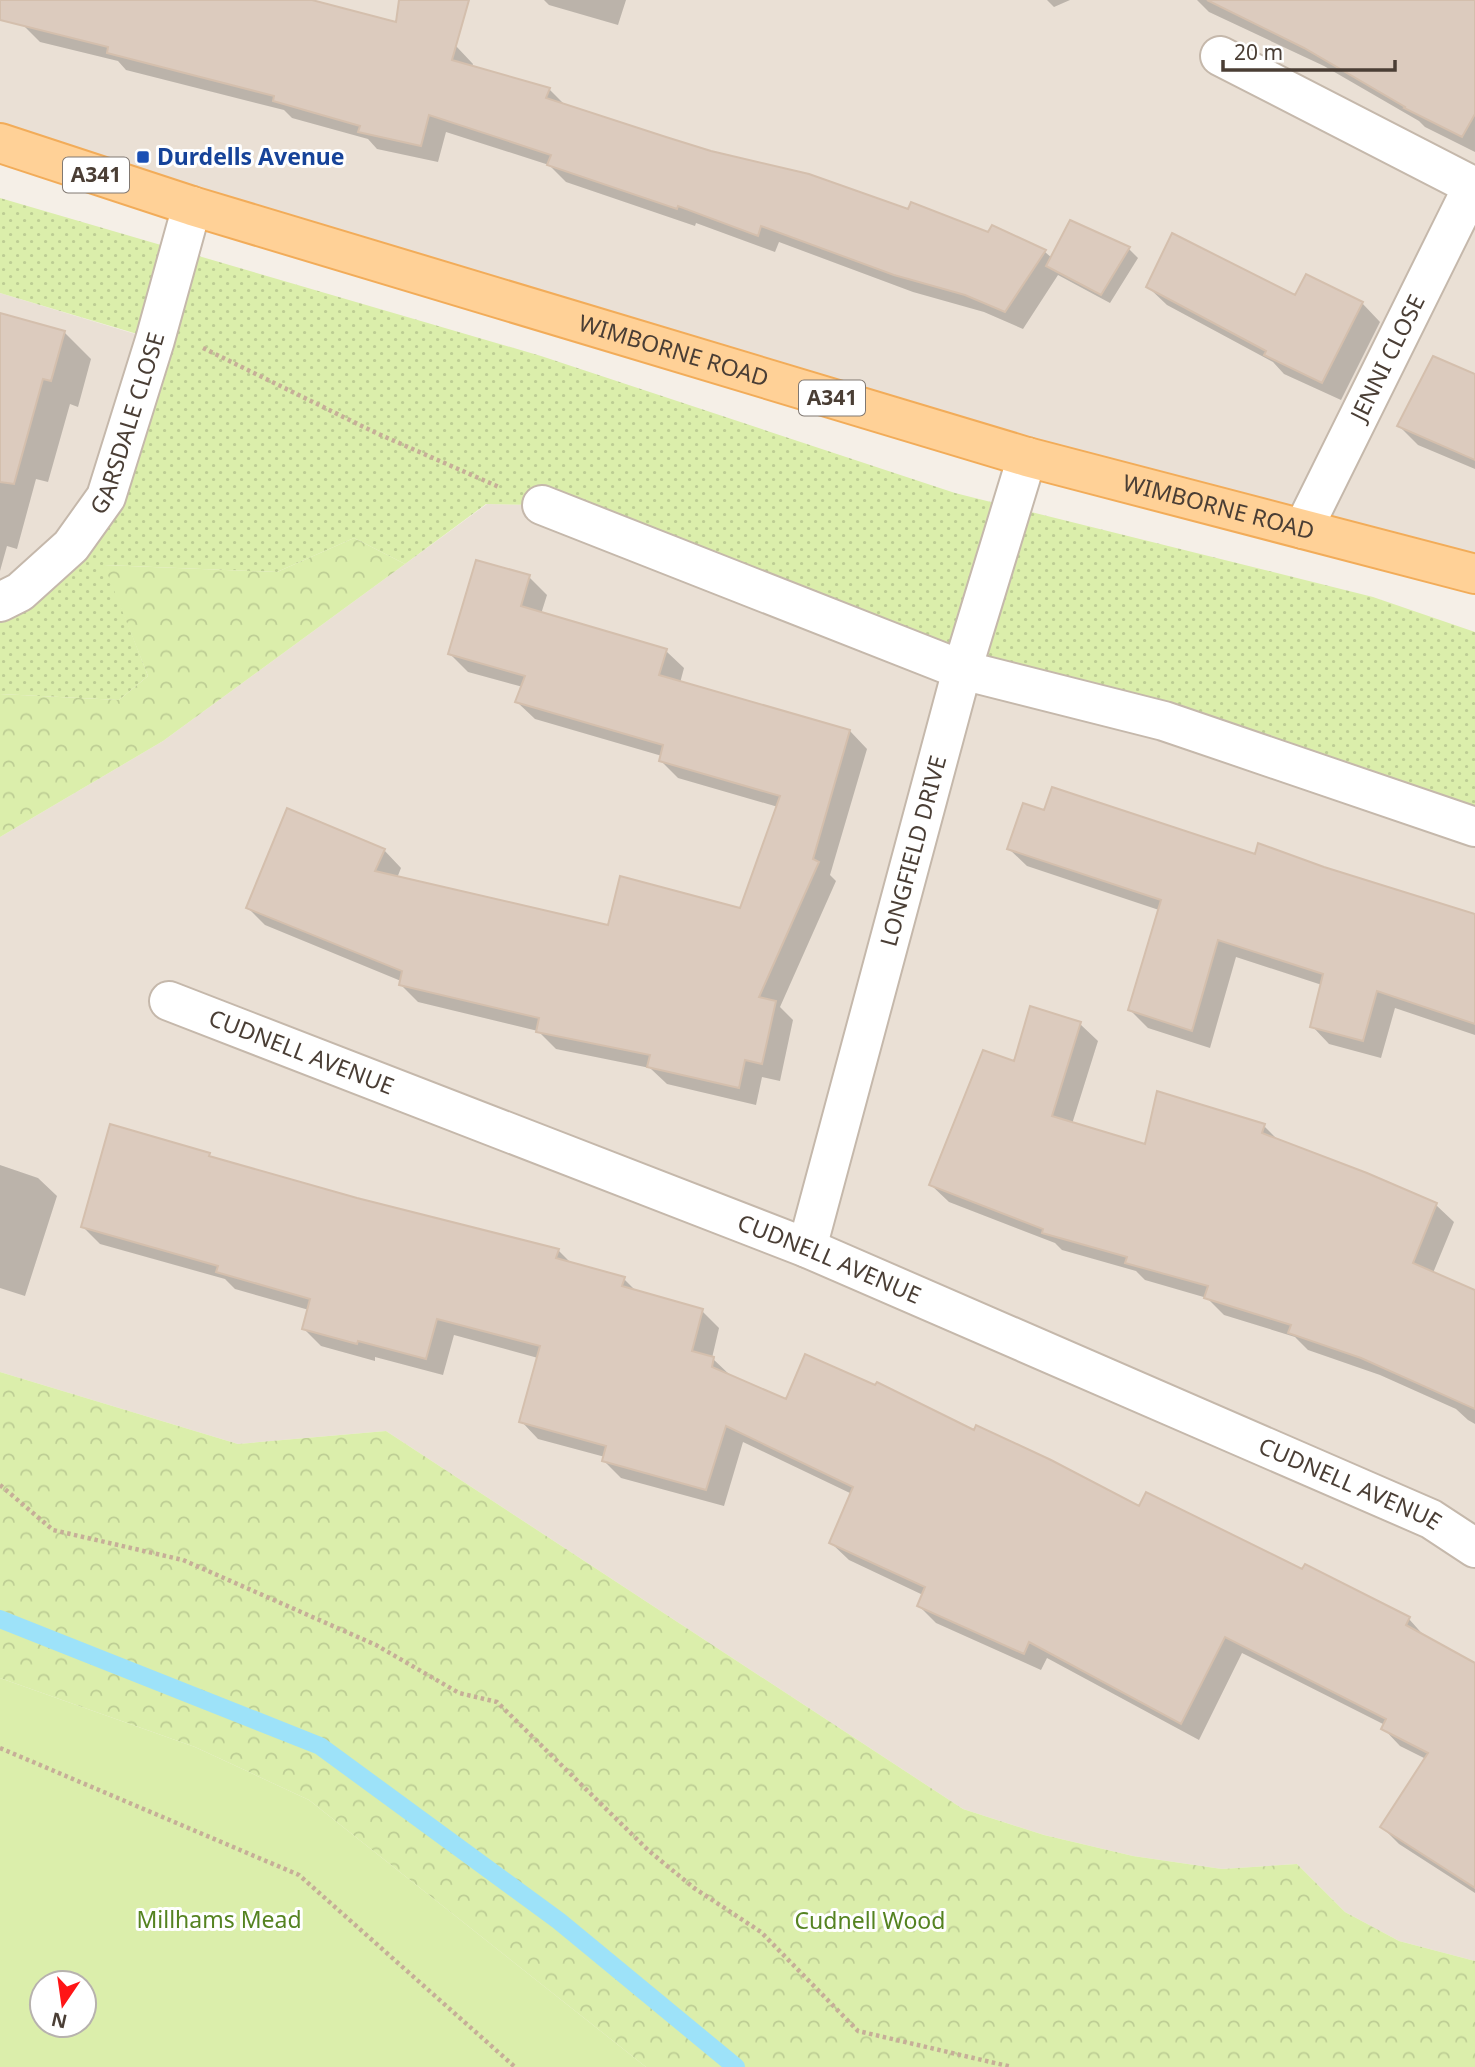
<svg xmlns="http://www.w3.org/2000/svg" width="1475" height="2067" font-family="'Noto Sans',sans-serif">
<defs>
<pattern id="grass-dots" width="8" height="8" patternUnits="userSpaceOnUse" patternTransform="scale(1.75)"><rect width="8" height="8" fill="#dbeeab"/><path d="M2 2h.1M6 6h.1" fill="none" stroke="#bdcd94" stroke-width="1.8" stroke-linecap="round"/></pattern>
<pattern id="forest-crowns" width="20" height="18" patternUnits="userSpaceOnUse" patternTransform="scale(1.75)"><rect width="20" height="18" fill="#dbeeab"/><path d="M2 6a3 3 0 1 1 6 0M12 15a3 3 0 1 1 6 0" fill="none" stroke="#bdcd94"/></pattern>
</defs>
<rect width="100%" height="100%" fill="#f5efe7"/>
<!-- residential -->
<path fill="#eae0d5" d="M 0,0 L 1475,0 L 1475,574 L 0,132 Z
M 0,293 L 155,340 L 106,497 L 0,602 Z
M 487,504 L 542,505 L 1475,827 L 1475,1961 L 1399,1941 L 1345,1912 L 1297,1864 L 1222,1869 L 1133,1856 L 1044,1835 L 963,1809 L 386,1431 L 238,1444 L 0,1372 L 0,837 L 163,741 Z"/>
<!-- grass -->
<path fill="url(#grass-dots)" d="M 0,198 L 541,356 L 955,493 L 1373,597 L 1475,632 L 1475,827 L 542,505 L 486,504 L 405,564 L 354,538 L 277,572 L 105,565 L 148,676 L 119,700 L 0,694 L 0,602 L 71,546 L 154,339 L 0,293 Z"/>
<!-- forest -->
<path fill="url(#forest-crowns)" d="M 354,538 L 405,564 L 163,741 L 0,837 L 0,694 L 119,700 L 148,676 L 104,565 L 277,572 Z
M 0,1372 L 238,1444 L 386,1431 L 963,1809 L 1044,1835 L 1133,1856 L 1222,1869 L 1297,1864 L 1345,1912 L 1399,1941 L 1475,1961 L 1475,2067 L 646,2067 L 309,1800 L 195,1747 L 0,1678 Z"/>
<!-- green -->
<path fill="#dbeeab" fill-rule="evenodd" d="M 0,1678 L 195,1747 L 309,1800 L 646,2067 L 0,2067 ZM 42,1983 L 84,1983 L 84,2025 L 42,2025 Z"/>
<!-- shadow -->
<path fill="#0003" d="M 28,0 L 305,0 L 456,46 L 473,64 L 472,67 L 549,89 L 566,106 L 711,153 L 989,235 L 993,227 L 1045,252 L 1052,258 L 1071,222 L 1129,249 L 1138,258 L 1110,303 L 1058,275 L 1023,329 L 984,312 L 913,292 L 779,242 L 775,252 L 696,223 L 695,226 L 566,182 L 549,165 L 446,132 L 438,162 L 377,149 L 368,139 L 292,118 L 284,110 L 126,70 L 118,61 L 40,42 L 23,25 Z
M 544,0 L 626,0 L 618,25 L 549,5 Z
M 1047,0 L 1070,0 L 1054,7 Z
M 1197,0 L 1468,0 L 1475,3 L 1475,152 L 1425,127 L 1419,121 L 1324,66 L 1209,12 Z
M 1148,287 L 1362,303 L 1380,322 L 1341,400 L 1284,374 L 1273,362 L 1167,305 Z
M 0,315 L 64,332 L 91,359 L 78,407 L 70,404 L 48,482 L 36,479 L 17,549 L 7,546 L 0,571 Z
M 1475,376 L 1475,469 L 1418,445 L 1399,426 Z
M 529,577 L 547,595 L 541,614 L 666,651 L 684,668 L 680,683 L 850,731 L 867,749 L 830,875 L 836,881 L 780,1007 L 793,1020 L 780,1081 L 762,1077 L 756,1105 L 667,1084 L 650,1068 L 556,1049 L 538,1031 L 418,1002 L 401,985 L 401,981 L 265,925 L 248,908 L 384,850 L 401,868 L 397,878 L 610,927 L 741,910 L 778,807 L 678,778 L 660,760 L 662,756 L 535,719 L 517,702 L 523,687 L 468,672 L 450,654 Z
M 1045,812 L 1256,857 L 1323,868 L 1475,916 L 1475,1035 L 1395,1008 L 1381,1058 L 1329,1044 L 1312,1026 L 1322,985 L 1236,957 L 1210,1048 L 1148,1028 L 1130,1010 L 1159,910 L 1027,866 L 1009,849 Z
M 1080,1024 L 1098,1041 L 1072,1124 L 1147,1146 L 1264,1126 L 1280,1142 L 1367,1174 L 1436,1205 L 1454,1222 L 1433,1273 L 1475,1296 L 1475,1424 L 1468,1420 L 1456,1409 L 1380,1375 L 1308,1350 L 1295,1337 L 1224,1315 L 1207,1298 L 1145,1280 L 1136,1271 L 1062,1250 L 1055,1243 L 949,1202 L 931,1185 L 1015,1063 Z
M 209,1155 L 213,1159 L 357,1200 L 558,1250 L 573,1265 L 624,1279 L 637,1292 L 702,1311 L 719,1328 L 712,1358 L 731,1376 L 786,1401 L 974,1432 L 1140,1508 L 1303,1571 L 1409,1619 L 1426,1638 L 1475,1665 L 1475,1893 L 1399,1844 L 1382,1827 L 1426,1759 L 1400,1746 L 1383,1728 L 1385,1725 L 1242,1653 L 1199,1740 L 1047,1658 L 1041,1670 L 936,1623 L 919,1606 L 923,1595 L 849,1560 L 831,1543 L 852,1494 L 743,1442 L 724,1506 L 621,1478 L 604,1461 L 605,1457 L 538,1439 L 521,1421 L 538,1358 L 454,1335 L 443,1375 L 375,1357 L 375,1361 L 321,1346 L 304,1329 L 309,1310 L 235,1289 L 225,1279 L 100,1244 L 83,1227 Z
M 0,1165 L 38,1178 L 57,1196 L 25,1296 L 0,1288 Z"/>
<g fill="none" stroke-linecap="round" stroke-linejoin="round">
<!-- stream -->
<path stroke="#9de2f9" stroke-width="18" d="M 0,1619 L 320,1746 L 559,1921 L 736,2067"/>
</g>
<!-- building -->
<path fill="#dccbbe" stroke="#d4bfad" stroke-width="2" d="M 0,0 L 312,0 L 396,22 L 399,0 L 469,0 L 452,60 L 550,88 L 546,98 L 666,137 L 711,151 L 809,174 L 908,209 L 911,202 L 988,232 L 992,225 L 1046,250 L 1005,312 L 965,295 L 894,275 L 761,226 L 758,236 L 678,206 L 677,209 L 547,165 L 551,155 L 429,115 L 421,146 L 358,132 L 360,126 L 273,101 L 274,96 L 107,53 L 108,47 L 0,20 Z
M 1207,0 L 1475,0 L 1475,114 L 1462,137 L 1404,108 L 1405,107 L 1304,48 Z
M 1070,220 L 1130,247 L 1101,295 L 1046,266 Z
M 1172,233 L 1295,295 L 1306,274 L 1363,302 L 1322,383 L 1264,355 L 1266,351 L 1146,287 Z
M 0,313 L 65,331 L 51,381 L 43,379 L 14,484 L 0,482 Z
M 1433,356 L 1475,374 L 1475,460 L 1397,426 Z
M 476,560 L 530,575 L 521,606 L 667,649 L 659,675 L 850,730 L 813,859 L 819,862 L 759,997 L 776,1001 L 762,1064 L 745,1060 L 739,1088 L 647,1067 L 650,1055 L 536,1032 L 539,1018 L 399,985 L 402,971 L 246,908 L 287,808 L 385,849 L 375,871 L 608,925 L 620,876 L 740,908 L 780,796 L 659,761 L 663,745 L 515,702 L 525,676 L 448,654 Z
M 1052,787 L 1255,854 L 1258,843 L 1324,867 L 1475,914 L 1475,1024 L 1377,991 L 1363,1041 L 1310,1027 L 1323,974 L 1218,940 L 1192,1031 L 1128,1010 L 1161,900 L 1007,849 L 1023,803 L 1044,810 Z
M 1030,1006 L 1081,1022 L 1052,1116 L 1145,1144 L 1157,1091 L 1265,1124 L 1262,1133 L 1367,1173 L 1437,1203 L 1413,1263 L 1475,1290 L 1475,1409 L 1361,1358 L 1288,1333 L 1291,1325 L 1204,1298 L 1208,1286 L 1125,1263 L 1127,1257 L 1042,1233 L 1043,1229 L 929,1185 L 983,1050 L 1014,1061 Z
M 110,1124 L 210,1153 L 209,1156 L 357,1198 L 559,1249 L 556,1258 L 625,1277 L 622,1286 L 703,1309 L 692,1351 L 714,1357 L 712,1367 L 786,1399 L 805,1354 L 875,1385 L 877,1382 L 974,1430 L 976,1425 L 1051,1460 L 1139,1506 L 1146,1492 L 1302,1569 L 1305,1564 L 1410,1617 L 1406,1625 L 1475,1663 L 1475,1888 L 1380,1827 L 1428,1753 L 1381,1729 L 1386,1719 L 1225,1637 L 1181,1724 L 1029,1642 L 1024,1654 L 917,1606 L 925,1587 L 829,1543 L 853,1487 L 726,1426 L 706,1490 L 602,1461 L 606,1446 L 519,1422 L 540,1346 L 437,1319 L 426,1359 L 358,1341 L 357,1344 L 302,1329 L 310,1299 L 216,1272 L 218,1266 L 81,1227 Z"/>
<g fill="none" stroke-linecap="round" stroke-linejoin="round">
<defs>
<g id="minor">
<path d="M 1220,56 L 1473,186"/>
<path d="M 542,505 L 962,670 L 1164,721 L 1475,827"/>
<path id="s1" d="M 1303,529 L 1473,186 L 1475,187"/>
<path id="s2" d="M 0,602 L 20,592 L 71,546 L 106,497 L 155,340 L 192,206"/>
<path id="s3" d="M 169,1001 L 807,1248 L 1431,1519 L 1475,1548"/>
<path id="s4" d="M 807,1248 L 962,670 L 1027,457"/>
</g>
<g id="primary">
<path id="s5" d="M 0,143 L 192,206 L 1027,457 L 1475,574"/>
</g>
</defs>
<!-- minor casing -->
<use href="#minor" stroke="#c5b8ab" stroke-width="42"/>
<!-- primary casing -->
<use href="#primary" stroke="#f2ac59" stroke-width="42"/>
<!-- path -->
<path stroke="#c6ae98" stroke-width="4.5" stroke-dasharray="3.5 3.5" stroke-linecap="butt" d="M 203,348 L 374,432 L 499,487
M 0,1485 L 53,1530 L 183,1560 L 376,1645 L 459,1693 L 497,1702 L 649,1851 L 694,1888 L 761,1932 L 858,2031 L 1012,2067
M 0,1748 L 299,1875 L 515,2067"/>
<!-- minor -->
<use href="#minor" stroke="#fff" stroke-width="38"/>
<!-- primary -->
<use href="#primary" stroke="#ffd197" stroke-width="38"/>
</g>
<!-- markers -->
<rect fill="#1a4fb4" stroke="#fff" stroke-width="2.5" x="136" y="150" width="14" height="14" rx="3.5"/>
<g text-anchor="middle" stroke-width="6" stroke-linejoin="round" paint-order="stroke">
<!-- shield labels -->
<g fill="#fff" stroke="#807872" stroke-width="2">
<rect x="63" y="157.5" width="66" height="35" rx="5"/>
<rect x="799" y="380.5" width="66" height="35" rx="5"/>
</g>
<g font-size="21" font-weight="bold" fill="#4a3e35">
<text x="96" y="182">A341</text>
<text x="832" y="405">A341</text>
</g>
<!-- transit labels -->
<g font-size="23" font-weight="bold" fill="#164399" stroke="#fff" text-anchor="start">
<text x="157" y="165">Durdells Avenue</text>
</g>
<!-- street labels -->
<g font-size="23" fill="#4a3e35" stroke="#fff">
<text dy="8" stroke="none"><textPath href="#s5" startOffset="705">WIMBORNE ROAD</textPath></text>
<text dy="8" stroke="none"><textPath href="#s1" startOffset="191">JENNI CLOSE</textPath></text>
<text dy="8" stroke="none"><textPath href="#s2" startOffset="228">GARSDALE CLOSE</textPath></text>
<text dy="8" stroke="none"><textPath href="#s5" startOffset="1272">WIMBORNE ROAD</textPath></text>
<text dy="8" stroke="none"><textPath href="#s4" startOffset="411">LONGFIELD DRIVE</textPath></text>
<text dy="8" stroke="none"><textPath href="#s3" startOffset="142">CUDNELL AVENUE</textPath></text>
<text dy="8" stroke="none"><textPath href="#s3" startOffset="709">CUDNELL AVENUE</textPath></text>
<text dy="8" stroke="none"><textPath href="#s3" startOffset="1276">CUDNELL AVENUE</textPath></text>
</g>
<!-- park labels -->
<g font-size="23" fill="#558321" stroke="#fff">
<text x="219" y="1928">Millhams Mead</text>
<text x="870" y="1929">Cudnell Wood</text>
</g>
</g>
<!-- north arrow -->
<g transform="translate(63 2004) rotate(193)"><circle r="33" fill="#ffffff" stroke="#b7b2ae" stroke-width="2"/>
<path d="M0-5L12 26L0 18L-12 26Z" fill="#ff1516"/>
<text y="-10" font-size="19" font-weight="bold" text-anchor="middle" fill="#4a3e35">N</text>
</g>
<!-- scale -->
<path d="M1223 60v10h172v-10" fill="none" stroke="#4a3e35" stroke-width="3.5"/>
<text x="1234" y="60" font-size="21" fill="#4a3e35" stroke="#ffffff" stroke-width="5" paint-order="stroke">20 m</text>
</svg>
